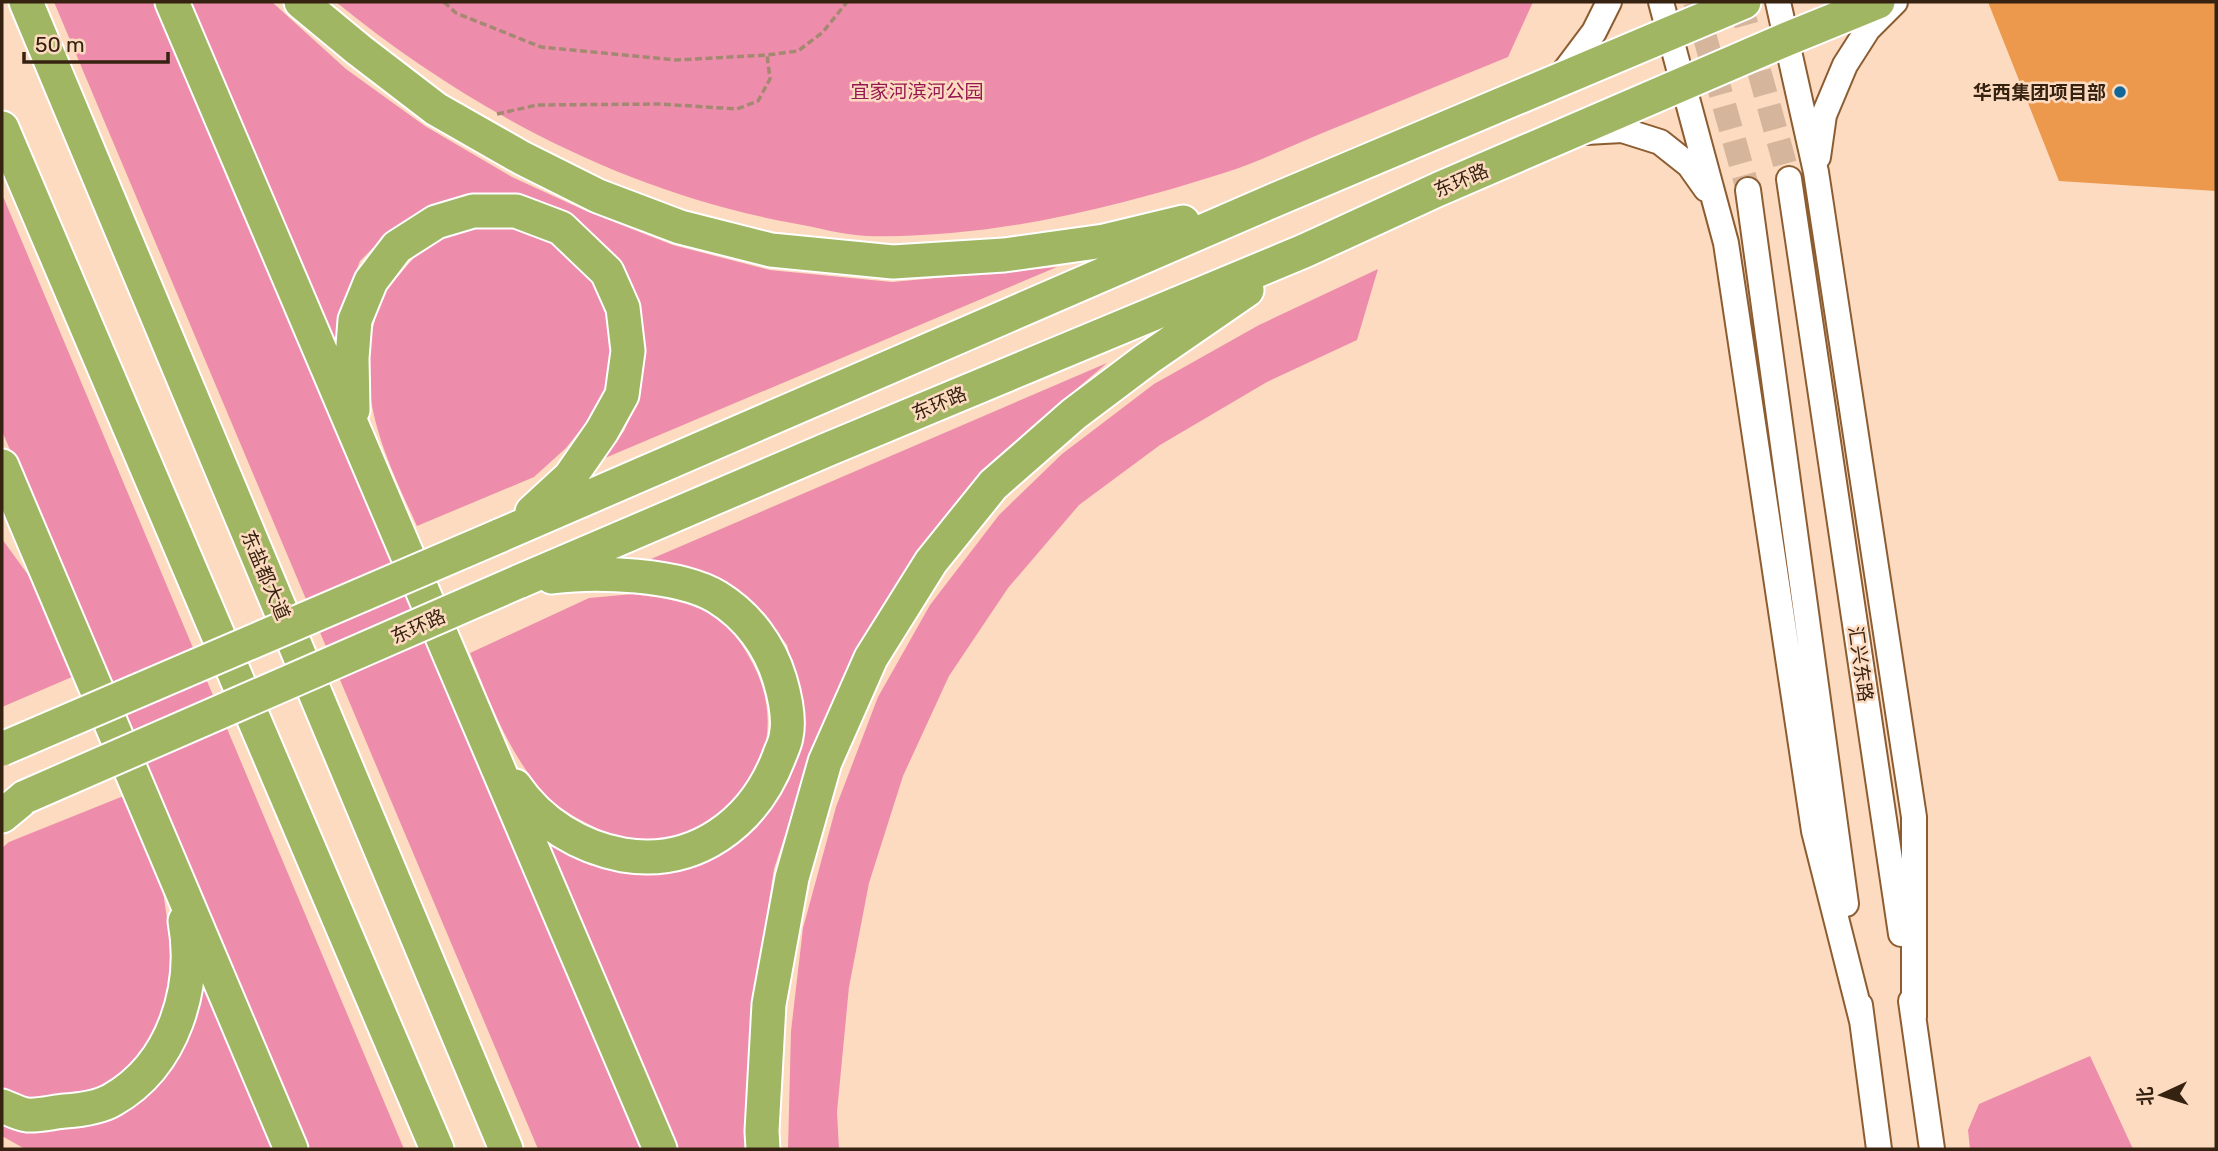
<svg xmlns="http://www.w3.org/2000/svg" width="2218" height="1151" font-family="Rubik,'Noto Sans SC',sans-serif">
<rect width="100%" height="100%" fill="#fddbc0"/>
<!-- green -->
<path fill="#ee8dab" d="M 54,2 L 157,2 L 643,1149 L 538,1149 Z
M 186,2 L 272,2 L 346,69 L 425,126 L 512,177 L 586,211 L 673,245 L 770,270 L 892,282 L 1057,267 L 605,458 L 624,431 L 635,407 L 644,367 L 643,330 L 634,289 L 609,251 L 479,195 L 448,200 L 420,212 L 386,235 L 360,261 L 345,301 L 335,354 Z
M 336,2 L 1533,2 L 1508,57 C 1445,83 1383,108 1320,134 C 1289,147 1258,162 1227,172 C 1111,209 989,239 867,236 C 842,235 816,227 792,223 C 624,192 467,109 336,2 Z
M 2,194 L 404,1149 L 307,1149 L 2,431 Z
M 496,226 L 528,231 L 559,246 L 588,272 L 603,306 L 613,342 L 611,378 L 594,413 L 566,448 L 534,477 L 417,526 C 388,463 353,392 375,320 C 377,312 379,302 383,295 C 387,287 394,281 400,274 C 431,235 448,231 496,226 Z
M 1378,269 L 1357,340 L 1267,382 L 1160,445 L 1079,505 L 1008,588 L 949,676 L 903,776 L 869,883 L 849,987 L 837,1112 L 839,1149 L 788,1149 L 791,1031 L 803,928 L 836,807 L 878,697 L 930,605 L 999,515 L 1062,454 L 1154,384 L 1259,325 Z
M 1107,363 L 983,469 L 918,553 L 858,648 L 812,753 L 774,869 L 753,1005 L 745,1131 L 747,1149 L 673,1149 L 539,833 L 589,865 L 642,872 L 684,869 L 722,848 L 759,821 L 784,787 L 801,741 L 800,692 L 787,645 L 760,609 L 725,581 L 686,567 L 644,562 Z
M 2,539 L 37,587 L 72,677 L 2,707 Z
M 633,594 C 663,598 687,601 714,615 C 728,623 740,641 748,655 C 776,701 775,755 740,798 C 734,806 723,811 715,817 C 705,825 691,836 679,840 C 653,848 615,838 592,826 C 576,818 556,807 544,793 C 508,753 490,702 470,653 L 589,598 Z
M 126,795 L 162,884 L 171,946 L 170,991 L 157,1033 L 136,1062 L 103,1086 L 71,1095 L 29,1099 L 2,1092 L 2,848 L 9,842 Z
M 203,975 L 276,1149 L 25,1149 L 2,1136 L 2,1119 L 115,1115 Z
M 2090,1056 L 2133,1149 L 1970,1149 L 1968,1130 L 1979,1104 Z"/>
<!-- building -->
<path fill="#ec994d" d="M 1988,2 L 2216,2 L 2216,191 L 2059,181 Z"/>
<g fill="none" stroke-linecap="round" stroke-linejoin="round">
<!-- secondary-tunnel -->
<path stroke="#d5b69d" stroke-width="24" stroke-dasharray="24 12" stroke-linecap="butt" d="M 1695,2 L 1748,190
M 1740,2 L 1789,179"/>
<defs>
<path id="secondary" d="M 1661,2 L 1726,243 L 1814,831 L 1862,1021
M 1778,2 L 1816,172 L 1914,817 L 1914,1017
M 1558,80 L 1594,32 L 1609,2
M 1586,132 L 1622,130 L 1660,142 L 1689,165 L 1706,189
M 1818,157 L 1824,115 L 1845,65 L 1868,29 L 1895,2
M 1789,179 L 1901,934
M 1748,190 L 1846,904
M 1911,1001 L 1932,1149
M 1860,1005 L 1879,1149"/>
<path id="highway" d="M 26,2 L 506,1149
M 172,2 L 660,1149
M 301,2 L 359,50 L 436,109 L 522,158 L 598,196 L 680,227 L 771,250 L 893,262 L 1004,255 L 1104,241 L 1183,222
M 2,128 L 437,1149
M 353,410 L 352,358 L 355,320 L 371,281 L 397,247 L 436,222 L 473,211 L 516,211 L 561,228 L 607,272 L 623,308 L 628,351 L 622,395 L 602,431 L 570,477 L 532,512
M 2,466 L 291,1149
M 499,536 L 1277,199 L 1744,2
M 518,582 L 831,448 L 1304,251 L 1439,189 L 1787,39 L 1878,2
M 515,786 C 540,823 580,847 623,855 C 695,867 754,823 779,757 C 781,751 785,744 786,737 C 790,719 785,697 780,680 C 770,646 748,616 717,597 C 679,574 596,571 552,577
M 2,816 L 25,797
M 2,1106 C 10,1109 19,1114 27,1115 C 39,1116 53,1112 65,1111 C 79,1110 100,1107 112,1100 C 174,1065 197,987 185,921
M 763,1149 L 762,1131 L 769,1004 L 792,878 L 825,762 L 871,658 L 931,562 L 993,485 L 1074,414 L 1147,359 L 1247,290"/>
</defs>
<!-- secondary casing -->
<use href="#secondary" stroke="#8d5d32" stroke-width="28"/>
<!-- highway casing -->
<use href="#highway" stroke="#fff" stroke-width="37"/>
<!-- path -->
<path stroke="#a48972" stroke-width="3.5" stroke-dasharray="7 3.5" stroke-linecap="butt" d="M 444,2 L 456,13 L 541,47 L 676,60 L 767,55 L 798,51 L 823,32 L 847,2
M 497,114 L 537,105 L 660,104 L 737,109 L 758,101 L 770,79 L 767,55"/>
<!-- secondary -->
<use href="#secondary" stroke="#fff" stroke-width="24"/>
<!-- highway -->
<use href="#highway" stroke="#a1b662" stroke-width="33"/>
<defs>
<path id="highway-bridge" d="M 2,749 L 499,536
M 25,797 L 518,582"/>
</defs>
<!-- highway-bridge casing -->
<use href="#highway-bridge" stroke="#fff" stroke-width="37" stroke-linecap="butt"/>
<!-- highway-bridge -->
<use href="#highway-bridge" stroke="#a1b662" stroke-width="33"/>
</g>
<!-- markers -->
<circle fill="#116898" stroke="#fddbc0" stroke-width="2.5" cx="2120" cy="92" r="7"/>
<g text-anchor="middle" stroke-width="5" stroke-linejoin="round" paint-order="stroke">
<!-- park labels -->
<g font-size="19" fill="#971750" stroke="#fddbc0">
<text x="917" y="98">宜家河滨河公园</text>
</g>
<!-- poi labels -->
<g font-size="19" font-weight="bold" fill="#362210" stroke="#fddbc0" text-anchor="end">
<text x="2106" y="99">华西集团项目部</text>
</g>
<!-- street labels -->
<g font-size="19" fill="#362210" stroke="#fddbc0">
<text transform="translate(1461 180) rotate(-23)" y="7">东环路</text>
<text transform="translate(939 403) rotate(-23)" y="7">东环路</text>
<text transform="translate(266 575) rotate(67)" y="7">东盐都大道</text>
<text transform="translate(418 626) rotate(-24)" y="7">东环路</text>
<text transform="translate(1861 664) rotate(82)" y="7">汇兴东路</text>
</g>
</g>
<!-- border -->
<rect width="2218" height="1151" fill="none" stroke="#362210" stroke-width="7"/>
<!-- north arrow -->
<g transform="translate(2162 1095) rotate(266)" stroke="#fddbc0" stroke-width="5" paint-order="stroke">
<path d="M0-5L12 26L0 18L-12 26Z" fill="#362210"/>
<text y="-10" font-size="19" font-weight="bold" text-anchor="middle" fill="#362210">北</text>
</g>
<!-- scale -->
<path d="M24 52v10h144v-10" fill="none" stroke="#362210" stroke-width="3.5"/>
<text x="35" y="52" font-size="21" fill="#362210" stroke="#fddbc0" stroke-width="5" paint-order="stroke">50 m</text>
</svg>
